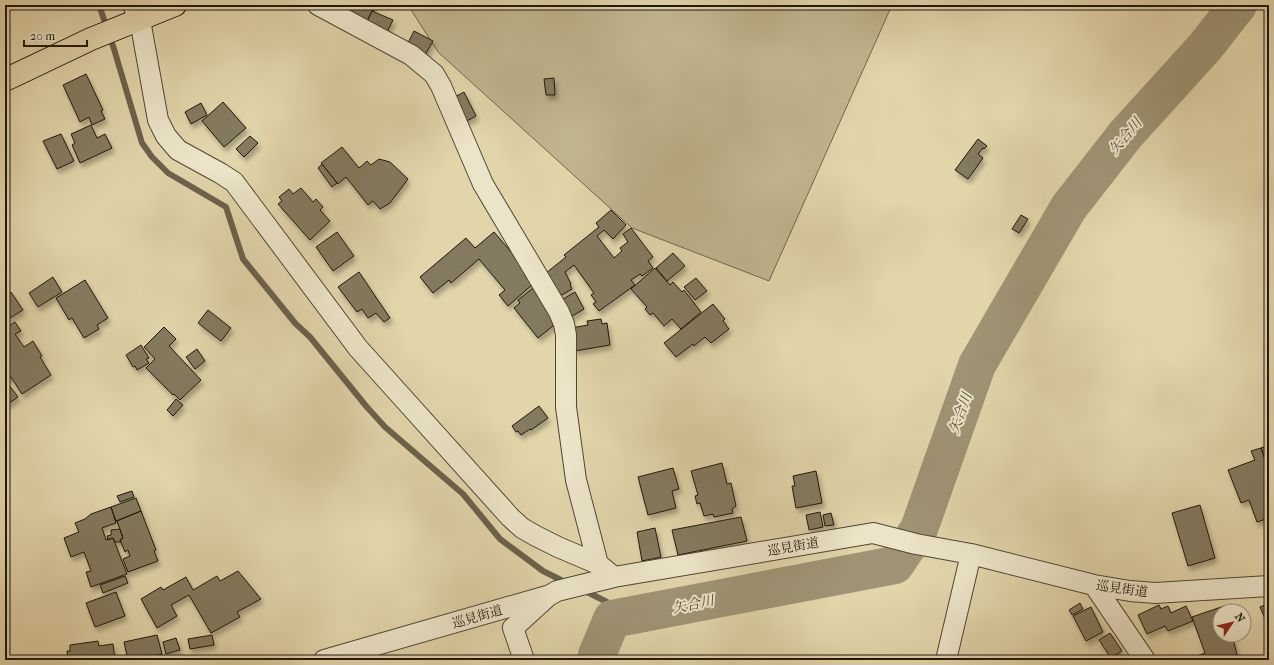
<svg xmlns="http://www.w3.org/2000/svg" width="1274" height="665" font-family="'IM FELL French Canon','Noto Serif JP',serif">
<defs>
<filter id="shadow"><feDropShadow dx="2.5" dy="4.5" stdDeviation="2" flood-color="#0004"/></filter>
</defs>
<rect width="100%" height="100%" fill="#e2d5aa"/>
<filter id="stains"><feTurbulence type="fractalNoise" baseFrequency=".005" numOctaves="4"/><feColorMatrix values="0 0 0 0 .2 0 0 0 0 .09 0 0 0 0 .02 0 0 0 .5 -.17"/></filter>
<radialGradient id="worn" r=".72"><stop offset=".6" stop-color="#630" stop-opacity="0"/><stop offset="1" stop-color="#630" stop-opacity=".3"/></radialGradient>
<!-- green -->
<path fill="#c1b58f" stroke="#70664e" d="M 408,5 L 892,5 L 769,281 L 632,228 L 438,52 Z"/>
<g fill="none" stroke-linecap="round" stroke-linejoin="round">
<!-- stream -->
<path stroke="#6b624c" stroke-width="6" d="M 99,5 L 114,49 L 142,143 L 152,157 L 168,173 L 226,207 L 243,259 L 295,323 L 310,337 L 366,406 L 385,427 L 463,494 L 500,539 L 543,571 L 567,583
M 583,590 L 607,602 L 612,619"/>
<!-- river -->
<path stroke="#9f9475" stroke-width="38" d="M 596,660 L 597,655 L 612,619 L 895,565 L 919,529 L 977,365 L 1069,207 L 1126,134 L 1205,47 L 1238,5"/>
</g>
<!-- building -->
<path fill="#847a5f" stroke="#1e170e" filter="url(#shadow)" d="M 331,5 L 371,5 L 375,7 L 374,11 L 372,11 L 365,25 Z
M 372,11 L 393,20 L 385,36 L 365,26 Z
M 414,31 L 433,41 L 424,57 L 406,47 Z
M 86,74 L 103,110 L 101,111 L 105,119 L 92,125 L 89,117 L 80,122 L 63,85 Z
M 554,78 L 555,95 L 546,95 L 544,79 Z
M 464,92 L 476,116 L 465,122 L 453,98 Z
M 223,102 L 246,128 L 224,147 L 202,121 Z
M 201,103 L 207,115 L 191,124 L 185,112 Z
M 91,125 L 97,138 L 105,134 L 112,148 L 80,163 L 72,145 L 75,143 L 71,134 Z
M 61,134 L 74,161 L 57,169 L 43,141 Z
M 250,136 L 258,143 L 244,157 L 236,149 Z
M 978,139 L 987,146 L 984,149 L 983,148 L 978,154 L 983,158 L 968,179 L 955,170 Z
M 342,147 L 359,168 L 367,161 L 371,165 L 379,159 L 390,162 L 408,179 L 390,203 L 380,209 L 373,201 L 368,205 L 346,177 L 338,184 L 321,163 Z
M 322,164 L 337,183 L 332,187 L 318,168 Z
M 301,188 L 313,202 L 316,199 L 323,207 L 320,210 L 330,221 L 310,240 L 278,204 L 282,201 L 279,197 L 289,189 L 293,194 Z
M 611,210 L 626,225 L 613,239 L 604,230 L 597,236 L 614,258 L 622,251 L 620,248 L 628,242 L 623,234 L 631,228 L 653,257 L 648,261 L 653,268 L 642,276 L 640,274 L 631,280 L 635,285 L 599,311 L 593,304 L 596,302 L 591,295 L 594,293 L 574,265 L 565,272 L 571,284 L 570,285 L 572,289 L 560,296 L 546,273 L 566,257 L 564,255 L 599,227 L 596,223 Z
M 1021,215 L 1028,219 L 1019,233 L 1012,229 Z
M 337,232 L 354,256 L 333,271 L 316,247 Z
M 494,232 L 525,268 L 534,283 L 508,306 L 499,295 L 505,290 L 479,259 L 451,283 L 449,280 L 433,293 L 420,277 L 466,238 L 475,248 Z
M 673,253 L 685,266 L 667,281 L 656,268 Z
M 655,268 L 670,285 L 673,282 L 682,292 L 684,290 L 701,312 L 681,329 L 672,319 L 664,326 L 653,313 L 650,315 L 645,309 L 647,307 L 631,289 Z
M 359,272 L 390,318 L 384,322 L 376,313 L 368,318 L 362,309 L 357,312 L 338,287 Z
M 53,277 L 62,292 L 38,307 L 29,293 Z
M 696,278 L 707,291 L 695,300 L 684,287 Z
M 85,280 L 108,318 L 97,325 L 99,329 L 84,338 L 72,318 L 69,320 L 56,298 Z
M 537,285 L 559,321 L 538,338 L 514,308 L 520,303 L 518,300 Z
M 11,292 L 23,310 L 5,321 L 5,296 Z
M 575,292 L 584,309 L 569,318 L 560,301 Z
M 713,304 L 725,319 L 723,321 L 729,329 L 711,343 L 705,337 L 694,346 L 693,344 L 676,357 L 664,343 Z
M 208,310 L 231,328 L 221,341 L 198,323 Z
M 601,319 L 602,324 L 607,323 L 610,345 L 575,351 L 571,328 L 588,325 L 587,321 Z
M 15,322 L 21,331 L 15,334 L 24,347 L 33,341 L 42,356 L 40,357 L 51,375 L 22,394 L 11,377 L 5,381 L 5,323 L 7,327 Z
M 164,327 L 176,339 L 169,346 L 201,380 L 180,400 L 174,394 L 173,395 L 146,368 L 155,359 L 144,347 Z
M 141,345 L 149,358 L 146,359 L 149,363 L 137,370 L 135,366 L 133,367 L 126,355 Z
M 197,349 L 205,361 L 195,369 L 186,357 Z
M 9,385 L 18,397 L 5,406 L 5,388 Z
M 176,399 L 183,405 L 173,416 L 167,410 Z
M 539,406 L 548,418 L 531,430 L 530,429 L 521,435 L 518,431 L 516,432 L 512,426 Z
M 1269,445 L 1269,471 L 1261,448 Z
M 1261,448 L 1269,471 L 1269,477 L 1266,478 L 1269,485 L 1269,518 L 1257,522 L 1249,500 L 1241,503 L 1228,470 L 1255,460 L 1251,451 Z
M 722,463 L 727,484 L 731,483 L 736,506 L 732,509 L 733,513 L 714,517 L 713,514 L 704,516 L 700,503 L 697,504 L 695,496 L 698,495 L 691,471 Z
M 673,468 L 679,489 L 672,491 L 676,508 L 648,515 L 638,477 Z
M 816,471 L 822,503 L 796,508 L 792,486 L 795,486 L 793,476 Z
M 132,491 L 134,497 L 120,502 L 117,496 Z
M 136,498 L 141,511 L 116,521 L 111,507 Z
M 1200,505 L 1215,558 L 1188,566 L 1172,513 Z
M 111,507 L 116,523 L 102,528 L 106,540 L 113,538 L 127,574 L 91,587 L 86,572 L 91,571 L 84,552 L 71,557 L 64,538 L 79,532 L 75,523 L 85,519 L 91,514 Z
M 141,511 L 156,550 L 154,551 L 158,561 L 128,572 L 123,559 L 130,556 L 128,550 L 125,552 L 121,542 L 120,540 L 123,538 L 117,521 Z
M 820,512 L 823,527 L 809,530 L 806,515 Z
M 831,513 L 834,525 L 825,526 L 823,515 Z
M 741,517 L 747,541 L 678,555 L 672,530 Z
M 655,528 L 661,557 L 642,561 L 637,532 Z
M 120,529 L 123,538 L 120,540 L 121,542 L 115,542 L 113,538 L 108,540 L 107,536 L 111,535 L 111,530 Z
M 238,571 L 261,599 L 237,612 L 240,617 L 211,633 L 189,595 L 171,605 L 177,616 L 157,628 L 141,599 L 161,587 L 163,590 L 186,577 L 193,590 L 217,576 L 220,581 Z
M 125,576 L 128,583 L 103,593 L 100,585 Z
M 116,592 L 125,616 L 95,627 L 86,603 Z
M 1080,603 L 1083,609 L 1072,615 L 1069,610 Z
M 1269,603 L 1269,619 L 1267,615 L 1264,616 L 1260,607 Z
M 1159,605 L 1161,609 L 1168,606 L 1171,613 L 1186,606 L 1193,621 L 1168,631 L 1165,626 L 1147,634 L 1138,615 Z
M 1224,606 L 1225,611 L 1220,611 L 1220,635 L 1232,635 L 1238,658 L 1233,660 L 1186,660 L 1205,653 L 1192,617 Z
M 1091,607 L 1103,632 L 1086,641 L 1073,616 Z
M 1110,633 L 1122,651 L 1111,658 L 1099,640 Z
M 157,635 L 162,654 L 137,660 L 128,660 L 124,642 Z
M 212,635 L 214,645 L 190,649 L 188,639 Z
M 176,638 L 180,650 L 166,654 L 163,642 Z
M 98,641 L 99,646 L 113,644 L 115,660 L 68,660 L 67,651 L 70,651 L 70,645 Z"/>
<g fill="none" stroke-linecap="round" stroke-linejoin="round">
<defs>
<path id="street" d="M 133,5 L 140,20 L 158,120 L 166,136 L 178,150 L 220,173 L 234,182 L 358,348 L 510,517 L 522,528 L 536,536 L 558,547 L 598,564 L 614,577
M 318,5 L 411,55 L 434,74 L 441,86 L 483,184 L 559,312 L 564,324 L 566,335 L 566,407 L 576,480 L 598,564
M 1094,585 L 1145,660
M 324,660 L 550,595 L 557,591 L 614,577 L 873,533 L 916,544 L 971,554 L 1094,585 L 1130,591 L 1155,593 L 1269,586
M 524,660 L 513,628 L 547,597
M 946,660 L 971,554"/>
<path id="highway" d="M 5,80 L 91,39 L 175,5"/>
</defs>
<!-- street casing -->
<use href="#street" stroke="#4f4635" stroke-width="22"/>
<!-- highway casing -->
<use href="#highway" stroke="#1e170e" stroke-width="24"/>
<!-- street -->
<use href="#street" stroke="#ece4c8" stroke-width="20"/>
<!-- highway -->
<use href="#highway" stroke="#e2d5aa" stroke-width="22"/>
</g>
<g text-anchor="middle" stroke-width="4" stroke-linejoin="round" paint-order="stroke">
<!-- street labels -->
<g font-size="13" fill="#1e170e" stroke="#ece4c8">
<text transform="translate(793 546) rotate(-10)" y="5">巡見街道</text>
<text transform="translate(1122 588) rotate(8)" y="5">巡見街道</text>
<text transform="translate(477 616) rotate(-16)" y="5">巡見街道</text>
</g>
<!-- water labels -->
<g font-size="14" font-style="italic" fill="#524937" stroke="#ece4c8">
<text transform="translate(1125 136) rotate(-50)" y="5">矢合川</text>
<text transform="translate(960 413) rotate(-70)" y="5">矢合川</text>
<text transform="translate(693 604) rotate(-11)" y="5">矢合川</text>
</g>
</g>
<!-- margin -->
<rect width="1274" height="665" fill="none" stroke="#e2d5aa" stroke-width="20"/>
<rect x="6" y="6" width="1262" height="653" fill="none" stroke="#1e170e" stroke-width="2"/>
<rect x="10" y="10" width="1254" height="645" fill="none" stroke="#1e170e"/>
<!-- north arrow -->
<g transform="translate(1232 623) rotate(55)"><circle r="19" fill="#ece4c8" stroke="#9a927e"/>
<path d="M0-3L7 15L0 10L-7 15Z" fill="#8f2418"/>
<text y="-6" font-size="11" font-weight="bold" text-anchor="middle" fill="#1e170e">N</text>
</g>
<!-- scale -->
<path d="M24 40v6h63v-6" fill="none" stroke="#1e170e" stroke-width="2"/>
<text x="30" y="40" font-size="12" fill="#1e170e" stroke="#ece4c8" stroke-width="3" paint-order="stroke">20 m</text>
<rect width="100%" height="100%" filter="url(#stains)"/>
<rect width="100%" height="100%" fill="url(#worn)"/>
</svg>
